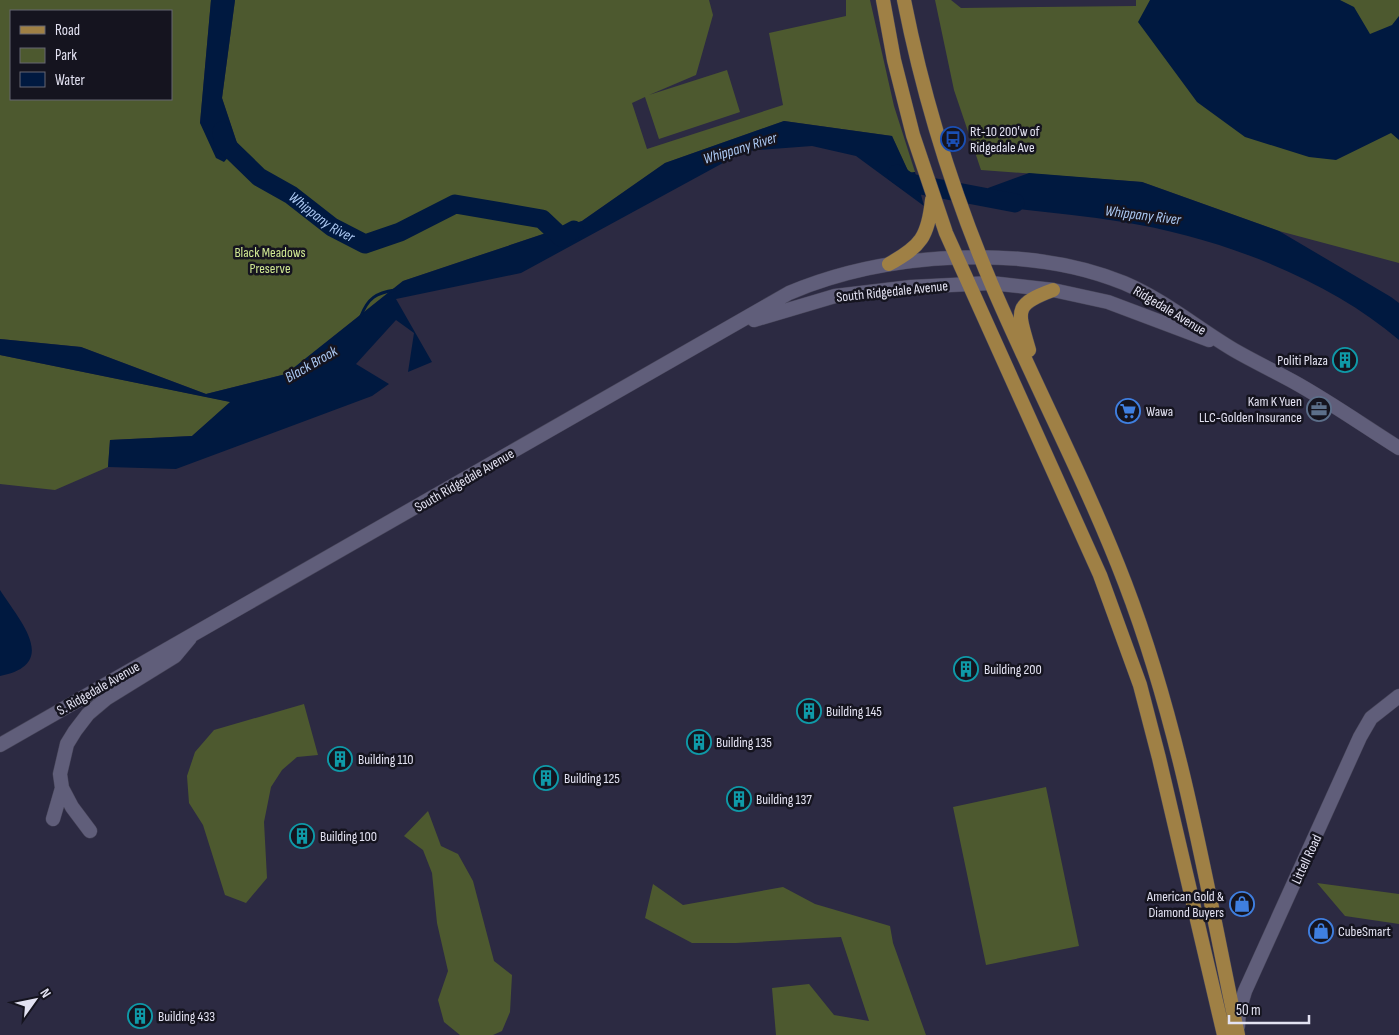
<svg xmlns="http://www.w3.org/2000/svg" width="1399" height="1035" font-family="'Sofia Sans Condensed',sans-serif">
<rect width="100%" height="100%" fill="#2c2a42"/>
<!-- green -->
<path fill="#4d592f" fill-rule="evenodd" d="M 0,0 L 211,0 L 200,123 L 238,146 L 222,98 L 235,0 L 709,0 L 713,15 L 696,75 L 649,95 L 727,70 L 740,112 L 659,139 L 645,97 L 632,103 L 647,149 L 783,105 L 769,33 L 846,16 L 846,0 L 870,0 L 894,106 L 915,172 L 909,173 L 892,136 L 784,121 L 665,163 L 582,221 L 403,281 L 286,374 L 206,394 L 81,347 L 0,339 ZM 11,11 L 171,11 L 171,99 L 11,99 Z
M 935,0 L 951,0 L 961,8 L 1136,6 L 1136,0 L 1399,0 L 1399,263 L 1279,231 L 1142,182 L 981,170 L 954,90 Z
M 0,355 L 231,402 L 192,436 L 110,440 L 108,467 L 55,490 L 0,484 Z
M 304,704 L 318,755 L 297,757 L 282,770 L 271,787 L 264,822 L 267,878 L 246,903 L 225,895 L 203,825 L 189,803 L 187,776 L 195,752 L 214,730 Z
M 1046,787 L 1079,946 L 986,965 L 953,807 Z
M 428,811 L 441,846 L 458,854 L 473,881 L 494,961 L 512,975 L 510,1012 L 502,1031 L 493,1035 L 460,1035 L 444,1022 L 438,1000 L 448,971 L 437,923 L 432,873 L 423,850 L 404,836 Z
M 1317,883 L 1399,894 L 1399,924 L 1345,916 Z
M 653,884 L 683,905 L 783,887 L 815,904 L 890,926 L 893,943 L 926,1035 L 776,1035 L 772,988 L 809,984 L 834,1015 L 869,1021 L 841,937 L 736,943 L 692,943 L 645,918 Z"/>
<!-- water -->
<path fill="#001940" d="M 211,0 L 235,0 L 222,98 L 238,146 L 224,162 L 216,158 L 200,123 Z
M 1150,0 L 1340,0 L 1354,7 L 1370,34 L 1392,25 L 1399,16 L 1399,140 L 1391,133 L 1336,160 L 1309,157 L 1245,137 L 1197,102 L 1138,22 Z
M 784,121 L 892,136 L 909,173 L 915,172 L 924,206 L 856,156 L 812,146 L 745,151 L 521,273 L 396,299 L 432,362 L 408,372 L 414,333 L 396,320 L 356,364 L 389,384 L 372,396 L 176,469 L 108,467 L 110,440 L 192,436 L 230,402 L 0,355 L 0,339 L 81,347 L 206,394 L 286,374 L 403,281 L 582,221 L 665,163 Z
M 1029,173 L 1142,182 L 1279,231 L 1391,297 L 1399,303 L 1399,340 C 1327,278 1217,237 1123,222 C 1080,215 1035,211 992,206 L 988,188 Z
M 0,590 C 19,620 61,664 0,676 Z"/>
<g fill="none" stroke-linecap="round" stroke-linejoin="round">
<!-- stream -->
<path stroke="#001940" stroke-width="3" d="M 361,316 C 368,298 376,293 395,290"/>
<!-- river -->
<g stroke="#001940" stroke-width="19">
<path id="s1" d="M 222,131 L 223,142 L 259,177 L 291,195 L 332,227 L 365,244 L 400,232 L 455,204 L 542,219 L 561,237 L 574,230"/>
<path d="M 897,174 L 910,183 L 1015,203"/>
</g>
<defs>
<path id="tertiary" d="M 1238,1026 L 1239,1011 L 1245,991 L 1360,737 L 1371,718 L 1399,696"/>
<path id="secondary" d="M 754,320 L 835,296 L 911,287 L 991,283 L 1053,290 L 1108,302 L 1209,340
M 0,745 L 789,293 C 886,252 1026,243 1124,283 C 1164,300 1197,328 1234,350 C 1253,361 1274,371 1294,382 C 1330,402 1364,426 1399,448
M 53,819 L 62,788
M 90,831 L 72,807 L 62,788 L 60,774 L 67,744 L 75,731 L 88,714 L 107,698 L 175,656 L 190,638"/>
<path id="primary" d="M 883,0 L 894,60 L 913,135 L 946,233 L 1100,575 L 1140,685 L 1159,758 L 1224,1035
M 904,0 C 923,96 953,193 991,283 C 1034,384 1086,481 1125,583 C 1181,729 1206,883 1238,1035
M 889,264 C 921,246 928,237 932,200
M 1029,350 C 1018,311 1012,305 1053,290"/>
</defs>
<!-- tertiary casing -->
<use href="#tertiary" stroke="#464458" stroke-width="15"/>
<!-- secondary casing -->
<use href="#secondary" stroke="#464458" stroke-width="15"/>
<!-- primary casing -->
<use href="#primary" stroke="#464458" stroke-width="15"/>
<!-- tertiary -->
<use href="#tertiary" stroke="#605e7a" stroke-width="14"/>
<!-- secondary -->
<use href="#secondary" stroke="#605e7a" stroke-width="14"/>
<!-- primary -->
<use href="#primary" stroke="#9f8045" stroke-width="14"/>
</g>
<!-- icons -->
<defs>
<symbol id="bus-ring" viewBox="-11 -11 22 22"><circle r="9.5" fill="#15141f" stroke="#1a4fb4" stroke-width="1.5"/><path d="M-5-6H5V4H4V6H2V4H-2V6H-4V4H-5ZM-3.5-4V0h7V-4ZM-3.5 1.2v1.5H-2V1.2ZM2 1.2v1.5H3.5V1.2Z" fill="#1a4fb4"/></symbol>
<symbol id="building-ring" viewBox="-11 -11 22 22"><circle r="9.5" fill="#15141f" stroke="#0f9aa8" stroke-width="1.5"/><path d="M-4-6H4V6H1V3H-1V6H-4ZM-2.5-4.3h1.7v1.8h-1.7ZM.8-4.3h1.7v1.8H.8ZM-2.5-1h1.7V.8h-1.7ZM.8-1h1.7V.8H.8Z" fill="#0f9aa8"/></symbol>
<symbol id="office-ring" viewBox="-11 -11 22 22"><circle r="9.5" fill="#15141f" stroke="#5c6f8a" stroke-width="1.5"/><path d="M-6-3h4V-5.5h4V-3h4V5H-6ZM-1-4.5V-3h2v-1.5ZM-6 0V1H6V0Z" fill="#5c6f8a"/></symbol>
<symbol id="supermarket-ring" viewBox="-11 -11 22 22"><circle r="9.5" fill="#15141f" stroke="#3f7fe0" stroke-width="1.5"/><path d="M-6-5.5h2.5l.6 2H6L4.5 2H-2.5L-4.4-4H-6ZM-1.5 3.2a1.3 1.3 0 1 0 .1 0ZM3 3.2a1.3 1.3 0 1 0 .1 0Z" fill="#3f7fe0"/></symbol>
<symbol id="shop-ring" viewBox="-11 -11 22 22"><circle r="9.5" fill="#15141f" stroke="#3f7fe0" stroke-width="1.5"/><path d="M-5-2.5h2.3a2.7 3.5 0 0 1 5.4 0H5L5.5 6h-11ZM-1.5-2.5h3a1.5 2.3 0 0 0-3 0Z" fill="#3f7fe0"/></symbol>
</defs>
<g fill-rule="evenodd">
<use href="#bus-ring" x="939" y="125" width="28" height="28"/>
<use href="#building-ring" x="1331" y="346" width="28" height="28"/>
<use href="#office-ring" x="1305" y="395" width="28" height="28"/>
<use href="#supermarket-ring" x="1114" y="397" width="28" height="28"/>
<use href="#building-ring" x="952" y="655" width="28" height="28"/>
<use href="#building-ring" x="795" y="697" width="28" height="28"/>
<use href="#building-ring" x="685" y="728" width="28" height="28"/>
<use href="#building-ring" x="326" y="745" width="28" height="28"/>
<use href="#building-ring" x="532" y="764" width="28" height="28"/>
<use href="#building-ring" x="725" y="785" width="28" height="28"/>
<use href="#building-ring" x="288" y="822" width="28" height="28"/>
<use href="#shop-ring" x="1228" y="890" width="28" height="28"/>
<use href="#shop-ring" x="1307" y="917" width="28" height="28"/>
<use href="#building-ring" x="126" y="1002" width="28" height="28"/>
</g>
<g text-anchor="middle" stroke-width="5" stroke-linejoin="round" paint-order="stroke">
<!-- poi labels -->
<g font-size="14" fill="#e3e2f2" stroke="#15141f" text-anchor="start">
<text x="970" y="136">Rt-10 200'w of<tspan x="970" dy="16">Ridgedale Ave</tspan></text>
<text x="1328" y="365" text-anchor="end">Politi Plaza</text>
<text x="1302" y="406" text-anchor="end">Kam K Yuen<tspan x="1302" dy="16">LLC-Golden Insurance</tspan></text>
<text x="1146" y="416">Wawa</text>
<text x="984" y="674">Building 200</text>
<text x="826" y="716">Building 145</text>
<text x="716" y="747">Building 135</text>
<text x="358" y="764">Building 110</text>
<text x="564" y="783">Building 125</text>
<text x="756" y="804">Building 137</text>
<text x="320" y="841">Building 100</text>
<text x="1224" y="901" text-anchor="end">American Gold &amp;<tspan x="1224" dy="16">Diamond Buyers</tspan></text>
<text x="1338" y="936">CubeSmart</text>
<text x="158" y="1021">Building 433</text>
</g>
<!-- park labels -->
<g font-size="14" fill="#d0e892" stroke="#15141f">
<text x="270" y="257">Black Meadows<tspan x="270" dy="16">Preserve</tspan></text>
</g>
<!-- street labels -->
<g font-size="14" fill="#e3e2f2" stroke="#15141f">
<text transform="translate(892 291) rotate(-6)" y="5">South Ridgedale Avenue</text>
<text transform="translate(1170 310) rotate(31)" y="5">Ridgedale Avenue</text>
<text transform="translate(464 480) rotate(-30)" y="5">South Ridgedale Avenue</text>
<text transform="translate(98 688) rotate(-30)" y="5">S. Ridgedale Avenue</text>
<text transform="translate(1306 859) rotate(-65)" y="5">Littell Road</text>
</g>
<!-- water labels -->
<g font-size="15" font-style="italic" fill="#acc9f3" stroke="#15141f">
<text transform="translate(740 148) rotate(-17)" y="5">Whippany River</text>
<text transform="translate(1143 215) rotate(7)" y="5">Whippany River</text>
<text dy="5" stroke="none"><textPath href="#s1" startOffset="136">Whippany River</textPath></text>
<text transform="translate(311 364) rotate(-30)" y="5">Black Brook</text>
</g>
</g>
<!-- legend -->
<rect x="10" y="10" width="162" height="90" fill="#15141f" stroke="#676673"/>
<rect x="20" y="26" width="25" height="8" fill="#9f8045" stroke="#676673"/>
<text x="55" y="35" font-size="15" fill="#e3e2f2">Road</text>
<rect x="20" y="48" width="25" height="15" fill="#4d592f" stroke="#676673"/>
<text x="55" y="60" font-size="15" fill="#e3e2f2">Park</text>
<rect x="20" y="72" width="25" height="15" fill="#001940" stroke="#676673"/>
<text x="55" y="85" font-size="15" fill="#e3e2f2">Water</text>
<!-- north arrow -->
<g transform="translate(35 1000) rotate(57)" stroke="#15141f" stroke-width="4" paint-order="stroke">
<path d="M0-4L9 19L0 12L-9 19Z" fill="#e3e2f2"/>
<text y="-8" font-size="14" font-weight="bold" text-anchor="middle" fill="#e3e2f2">N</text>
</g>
<!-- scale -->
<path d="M1229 1015v8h80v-8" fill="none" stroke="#e3e2f2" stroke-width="2.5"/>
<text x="1236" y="1015" font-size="15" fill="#e3e2f2" stroke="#15141f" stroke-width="4" paint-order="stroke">50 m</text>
</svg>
